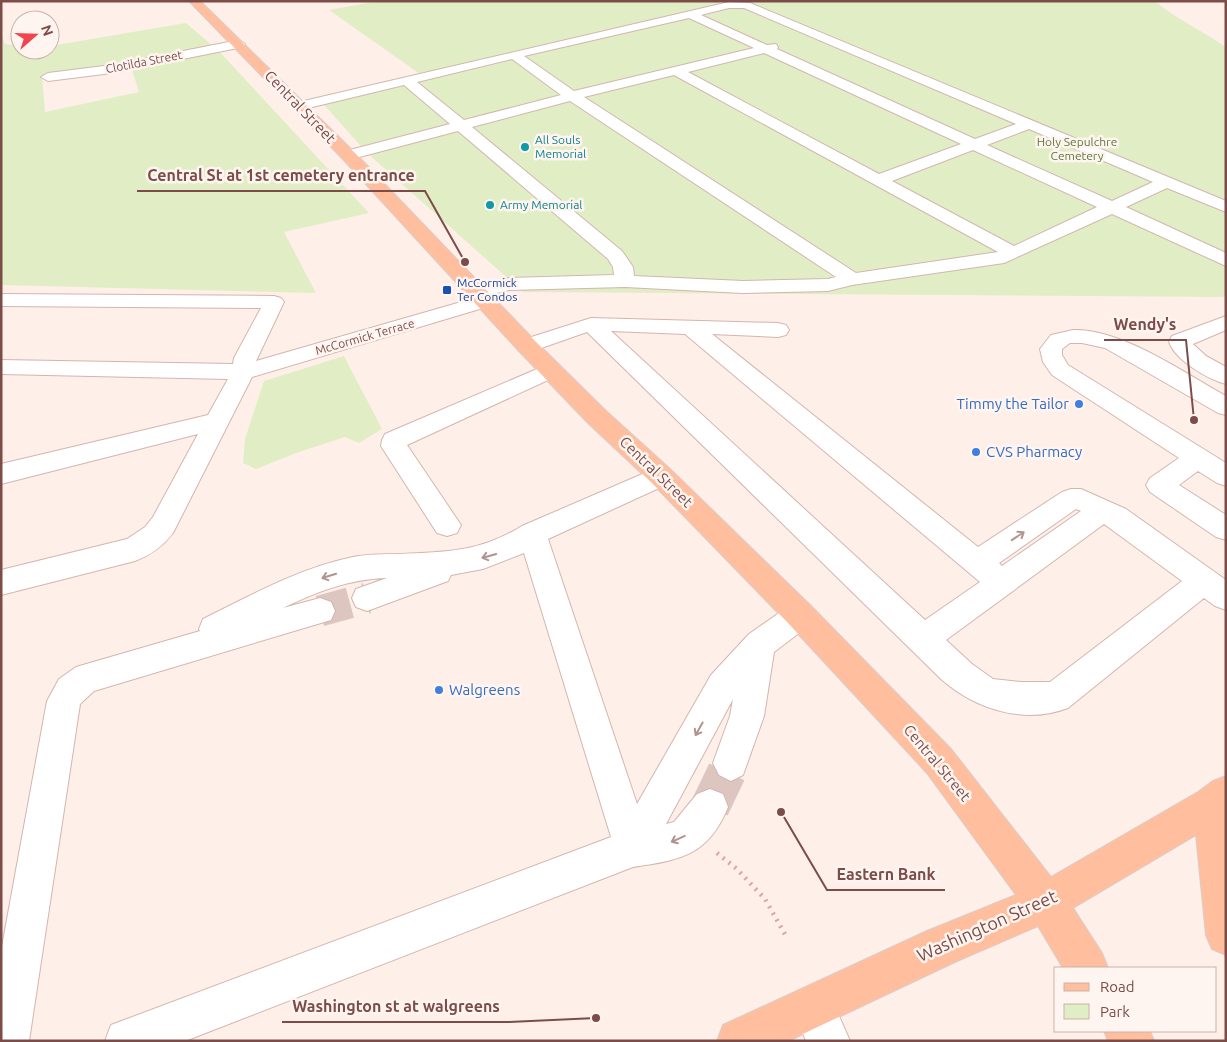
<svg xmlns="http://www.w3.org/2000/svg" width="1227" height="1042" font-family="Ubuntu,sans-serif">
<rect width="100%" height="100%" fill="#feefe8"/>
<!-- green -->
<path fill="#e1eec5" d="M 378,1 L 718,1 L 718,4 L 748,1 L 1160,1 L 1156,2 C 1178,20 1203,31 1226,47 L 1226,297 L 523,292 L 367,153 L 318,98 L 420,74 L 329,10 Z
M 186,23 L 213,46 L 42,76 L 45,112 L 139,92 L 131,67 L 217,49 L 369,213 L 284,232 L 316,293 L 1,285 L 1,33 L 5,44 L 20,46 L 20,50 L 50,50 L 50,46 Z
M 344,356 L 382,429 L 359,443 L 345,437 L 296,453 L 256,469 L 243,463 L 245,439 L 264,381 Z"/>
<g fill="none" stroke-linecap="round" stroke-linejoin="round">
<!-- minor-tunnel-far1 -->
<path stroke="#dec6c0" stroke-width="31" stroke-dasharray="31 16" stroke-linecap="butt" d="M 320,611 L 367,598"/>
<!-- minor-tunnel -->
<path stroke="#dec6c0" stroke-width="39" stroke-dasharray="39 19" stroke-linecap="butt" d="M 710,807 L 731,763"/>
<defs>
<path id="minor" d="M 729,2 L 750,3 L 1226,201 L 1226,212 L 1167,188 L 1126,207 L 1226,253 L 1226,266 L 1112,214 L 1004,263 L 852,285 L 828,291 L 743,293 L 625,287 L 509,290 L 488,295 L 493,297 L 496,301 L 493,305 L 252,377 L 173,533 C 163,546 151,555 135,561 L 1,595 L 1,570 L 127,539 L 145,527 L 153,517 L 198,434 L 1,484 L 1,464 L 208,415 L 228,379 L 1,374 L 1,360 L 233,364 L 234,358 L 261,308 L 1,306 L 1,294 L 274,296 L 281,298 L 284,302 L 256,361 L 475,298 L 470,296 L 467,292 L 470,288 L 509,278 L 614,275 L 613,267 L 608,259 L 458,131 L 348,160 L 342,158 L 340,155 L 342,152 L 450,124 L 404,85 L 300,110 L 295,109 L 293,106 L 295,103 ZM 729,8 L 744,8 L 1016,124 L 975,139 L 777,49 L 778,47 L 776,44 L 767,45 L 701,15 ZM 689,18 L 754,48 L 574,91 L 524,56 ZM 764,53 L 961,144 L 879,174 L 688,72 ZM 512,59 L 561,95 L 464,120 L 417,82 ZM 674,75 L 998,252 L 856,273 L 584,97 ZM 570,101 L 836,277 L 828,279 L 743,281 L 634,276 L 633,267 L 622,251 L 472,127 ZM 1029,129 L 1153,182 L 1112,201 L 987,145 ZM 973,150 L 1097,207 L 1014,246 L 892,181 Z
M 239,40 L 245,44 L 243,47 L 112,73 L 48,81 L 41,77 L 48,73 L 112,65 Z
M 1226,316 L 1226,330 L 1193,344 L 1206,356 L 1226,367 L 1226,384 C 1209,380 1173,359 1169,341 L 1172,336 Z
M 591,318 L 778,323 L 786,325 L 789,330 L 786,335 L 778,337 L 712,334 L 978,547 L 1062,492 L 1071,489 L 1081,489 L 1126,509 L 1226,580 L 1226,610 L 1215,606 L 1204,598 L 1068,708 C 1024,725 975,709 941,679 L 587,332 L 527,353 L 519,351 L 516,346 L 519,341 ZM 611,331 L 685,334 L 980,582 L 925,620 ZM 1076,509 L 1081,511 L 1002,566 L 999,563 ZM 1104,524 L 1182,581 L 1050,682 L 1021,682 L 993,679 L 972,664 L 946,640 Z
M 1073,330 C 1121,328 1184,373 1226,396 L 1226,415 L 1218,413 L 1105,348 L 1082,343 L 1070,343 L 1062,349 L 1062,355 L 1068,365 L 1226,463 L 1226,486 L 1217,483 L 1198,471 L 1179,485 L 1226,515 L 1226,540 L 1216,537 L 1150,492 L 1146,485 L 1150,478 L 1179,458 L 1052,375 L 1043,362 L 1040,349 L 1051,335 Z
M 551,363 L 559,365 L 562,370 L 559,375 L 407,445 L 461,525 L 457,533 L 447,536 L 437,533 L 381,446 L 382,440 L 385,434 Z
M 661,466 L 670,469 L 674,476 L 670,483 L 548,539 L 637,804 L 711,675 L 749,634 L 789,606 L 800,602 L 811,606 L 815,615 L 811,624 L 774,652 L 764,716 L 743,775 L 731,781 L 719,775 L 713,763 L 730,716 L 733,699 L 666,824 L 674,822 L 697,794 L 710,789 L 723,794 L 728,807 C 708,856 680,860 633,867 L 185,1041 L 105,1041 L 111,1025 L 127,1019 L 611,837 L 524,553 L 483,569 L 451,575 L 448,581 L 367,611 L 356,607 L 352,598 L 356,589 L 387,578 C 349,579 316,592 283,608 L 320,598 L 331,602 L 335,611 L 331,620 L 94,691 L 80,704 L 29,1041 L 1,1041 L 1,952 L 47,701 L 59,679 L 76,667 L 200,631 L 199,629 L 203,619 C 251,595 300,568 353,557 C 368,554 383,554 399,554 C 447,552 480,552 522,526 Z
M 813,985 L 828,991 L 850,1041 L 806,1041 L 792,1006 L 798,991 Z"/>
<path id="major" d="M 189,1 L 200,1 L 354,152 L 535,341 L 606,411 L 670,469 L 811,606 L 951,749 L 1051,877 L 1198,792 L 1213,781 L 1226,776 L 1226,955 L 1212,949 L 1206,935 L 1196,835 L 1073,908 L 1102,953 L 1108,968 L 1063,968 L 1038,926 L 957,961 L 788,1041 L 717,1041 L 723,1025 L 927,931 L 1016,895 L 927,773 L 789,624 L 652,483 L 588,423 L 519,351 L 342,158 Z
M 1104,1031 L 1150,1031 L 1154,1041 L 1108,1041 Z"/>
</defs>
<!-- minor casing -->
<use href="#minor" stroke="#d4b5af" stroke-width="2"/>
<!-- major casing -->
<use href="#major" stroke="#dacdcc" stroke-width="2"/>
<!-- path -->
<path stroke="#dca59f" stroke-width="4.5" stroke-dasharray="2 5.5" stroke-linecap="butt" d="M 717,853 L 737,869 L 765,899 L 786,936"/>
<!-- minor -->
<use href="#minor" fill="#fff" fill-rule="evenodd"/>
<!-- major -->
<use href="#major" fill="#ffbf9e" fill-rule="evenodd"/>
</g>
<!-- one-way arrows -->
<defs><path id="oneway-shaft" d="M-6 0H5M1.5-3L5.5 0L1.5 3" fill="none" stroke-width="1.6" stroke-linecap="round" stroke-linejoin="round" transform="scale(1.25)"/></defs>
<g stroke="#b09492">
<use href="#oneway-shaft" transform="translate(1018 536) rotate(-34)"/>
<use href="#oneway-shaft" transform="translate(489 556) rotate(164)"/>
<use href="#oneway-shaft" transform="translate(329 576) rotate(163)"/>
<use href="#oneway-shaft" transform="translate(699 729) rotate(119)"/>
<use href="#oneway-shaft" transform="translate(678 839) rotate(156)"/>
</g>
<!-- markers -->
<g fill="#0f9aa8" stroke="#fff5f0" stroke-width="2">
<circle cx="525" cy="147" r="5"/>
<circle cx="490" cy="205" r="5"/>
</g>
<rect fill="#1a4fb4" stroke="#fff5f0" stroke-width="2" x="442" y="285" width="10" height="10" rx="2.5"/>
<g fill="#3f7fe0" stroke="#fff5f0" stroke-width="2">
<circle cx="1079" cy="404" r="5"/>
<circle cx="976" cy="452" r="5"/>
<circle cx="439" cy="690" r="5"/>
</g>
<g text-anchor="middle" stroke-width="5" stroke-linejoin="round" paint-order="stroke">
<!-- far-street labels -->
<g font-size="12" fill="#7c4c49" stroke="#fff5f0">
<text transform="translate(144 62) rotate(-11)" y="4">Clotilda Street</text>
<text transform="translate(365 337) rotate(-16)" y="4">McCormick Terrace</text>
</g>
<!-- far-culture labels -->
<g font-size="12" fill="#0d838f" stroke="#fff5f0" text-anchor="start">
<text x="535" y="144">All Souls<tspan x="535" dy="14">Memorial</tspan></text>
<text x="500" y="209">Army Memorial</text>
</g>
<!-- far-park labels -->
<g font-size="12" fill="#5d763a" stroke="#fff5f0">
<text x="1077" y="146">Holy Sepulchre<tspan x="1077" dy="14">Cemetery</tspan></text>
</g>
<!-- far-transit labels -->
<g font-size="12" fill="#164399" stroke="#fff5f0" text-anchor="start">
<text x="457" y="287">McCormick<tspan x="457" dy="14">Ter Condos</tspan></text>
</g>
<!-- street labels -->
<g font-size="15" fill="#7c4c49" stroke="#fff5f0">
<text transform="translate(300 107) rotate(46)" y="5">Central Street</text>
<text transform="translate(656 472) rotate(44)" y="5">Central Street</text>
<text transform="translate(937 763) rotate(50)" y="5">Central Street</text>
</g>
<!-- shop labels -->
<g font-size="15" fill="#366cbe" stroke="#fff5f0" text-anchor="start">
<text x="1069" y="409" text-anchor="end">Timmy the Tailor</text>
<text x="986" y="457">CVS Pharmacy</text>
<text x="449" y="695">Walgreens</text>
</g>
<!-- near-street labels -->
<g font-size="18" fill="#7c4c49" stroke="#fff5f0">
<text transform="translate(987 926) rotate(-24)" y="6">Washington Street</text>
</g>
</g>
<!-- callouts -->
<path fill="none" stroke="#7c4c49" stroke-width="2" d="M465 262L425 191H137M1194 420L1186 340H1104M781 812L827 890H945M596 1018L509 1022H282"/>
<g fill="#7c4c49" stroke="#fff5f0" stroke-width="2">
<circle cx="465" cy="262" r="5"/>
<circle cx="1194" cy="420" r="5"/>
<circle cx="781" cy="812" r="5"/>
<circle cx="596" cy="1018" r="5"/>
</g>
<g font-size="16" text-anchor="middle" font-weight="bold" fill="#7c4c49" stroke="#fff5f0" stroke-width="5" stroke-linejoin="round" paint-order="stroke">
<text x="281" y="181">Central St at 1st cemetery entrance</text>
<text x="1145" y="330">Wendy's</text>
<text x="886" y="880">Eastern Bank</text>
<text x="396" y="1012">Washington st at walgreens</text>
</g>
<!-- border -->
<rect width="1227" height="1042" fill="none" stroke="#7c4c49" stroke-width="5"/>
<!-- legend -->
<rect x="1054" y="967" width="162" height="65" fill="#fff5f0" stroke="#cbb1ad"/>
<rect x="1064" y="983" width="25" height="8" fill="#ffbf9e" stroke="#cbb1ad"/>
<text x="1100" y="992" font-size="15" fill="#7c4c49">Road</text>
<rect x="1064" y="1004" width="25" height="15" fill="#e1eec5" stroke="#cbb1ad"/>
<text x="1100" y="1017" font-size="15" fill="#7c4c49">Park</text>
<!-- north arrow -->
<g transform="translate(35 35) rotate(70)"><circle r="24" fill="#fff5f0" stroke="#cbb1ad"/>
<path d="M0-4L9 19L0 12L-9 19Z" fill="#f2444f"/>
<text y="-8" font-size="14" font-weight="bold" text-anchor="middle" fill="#7c4c49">N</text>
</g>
</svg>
